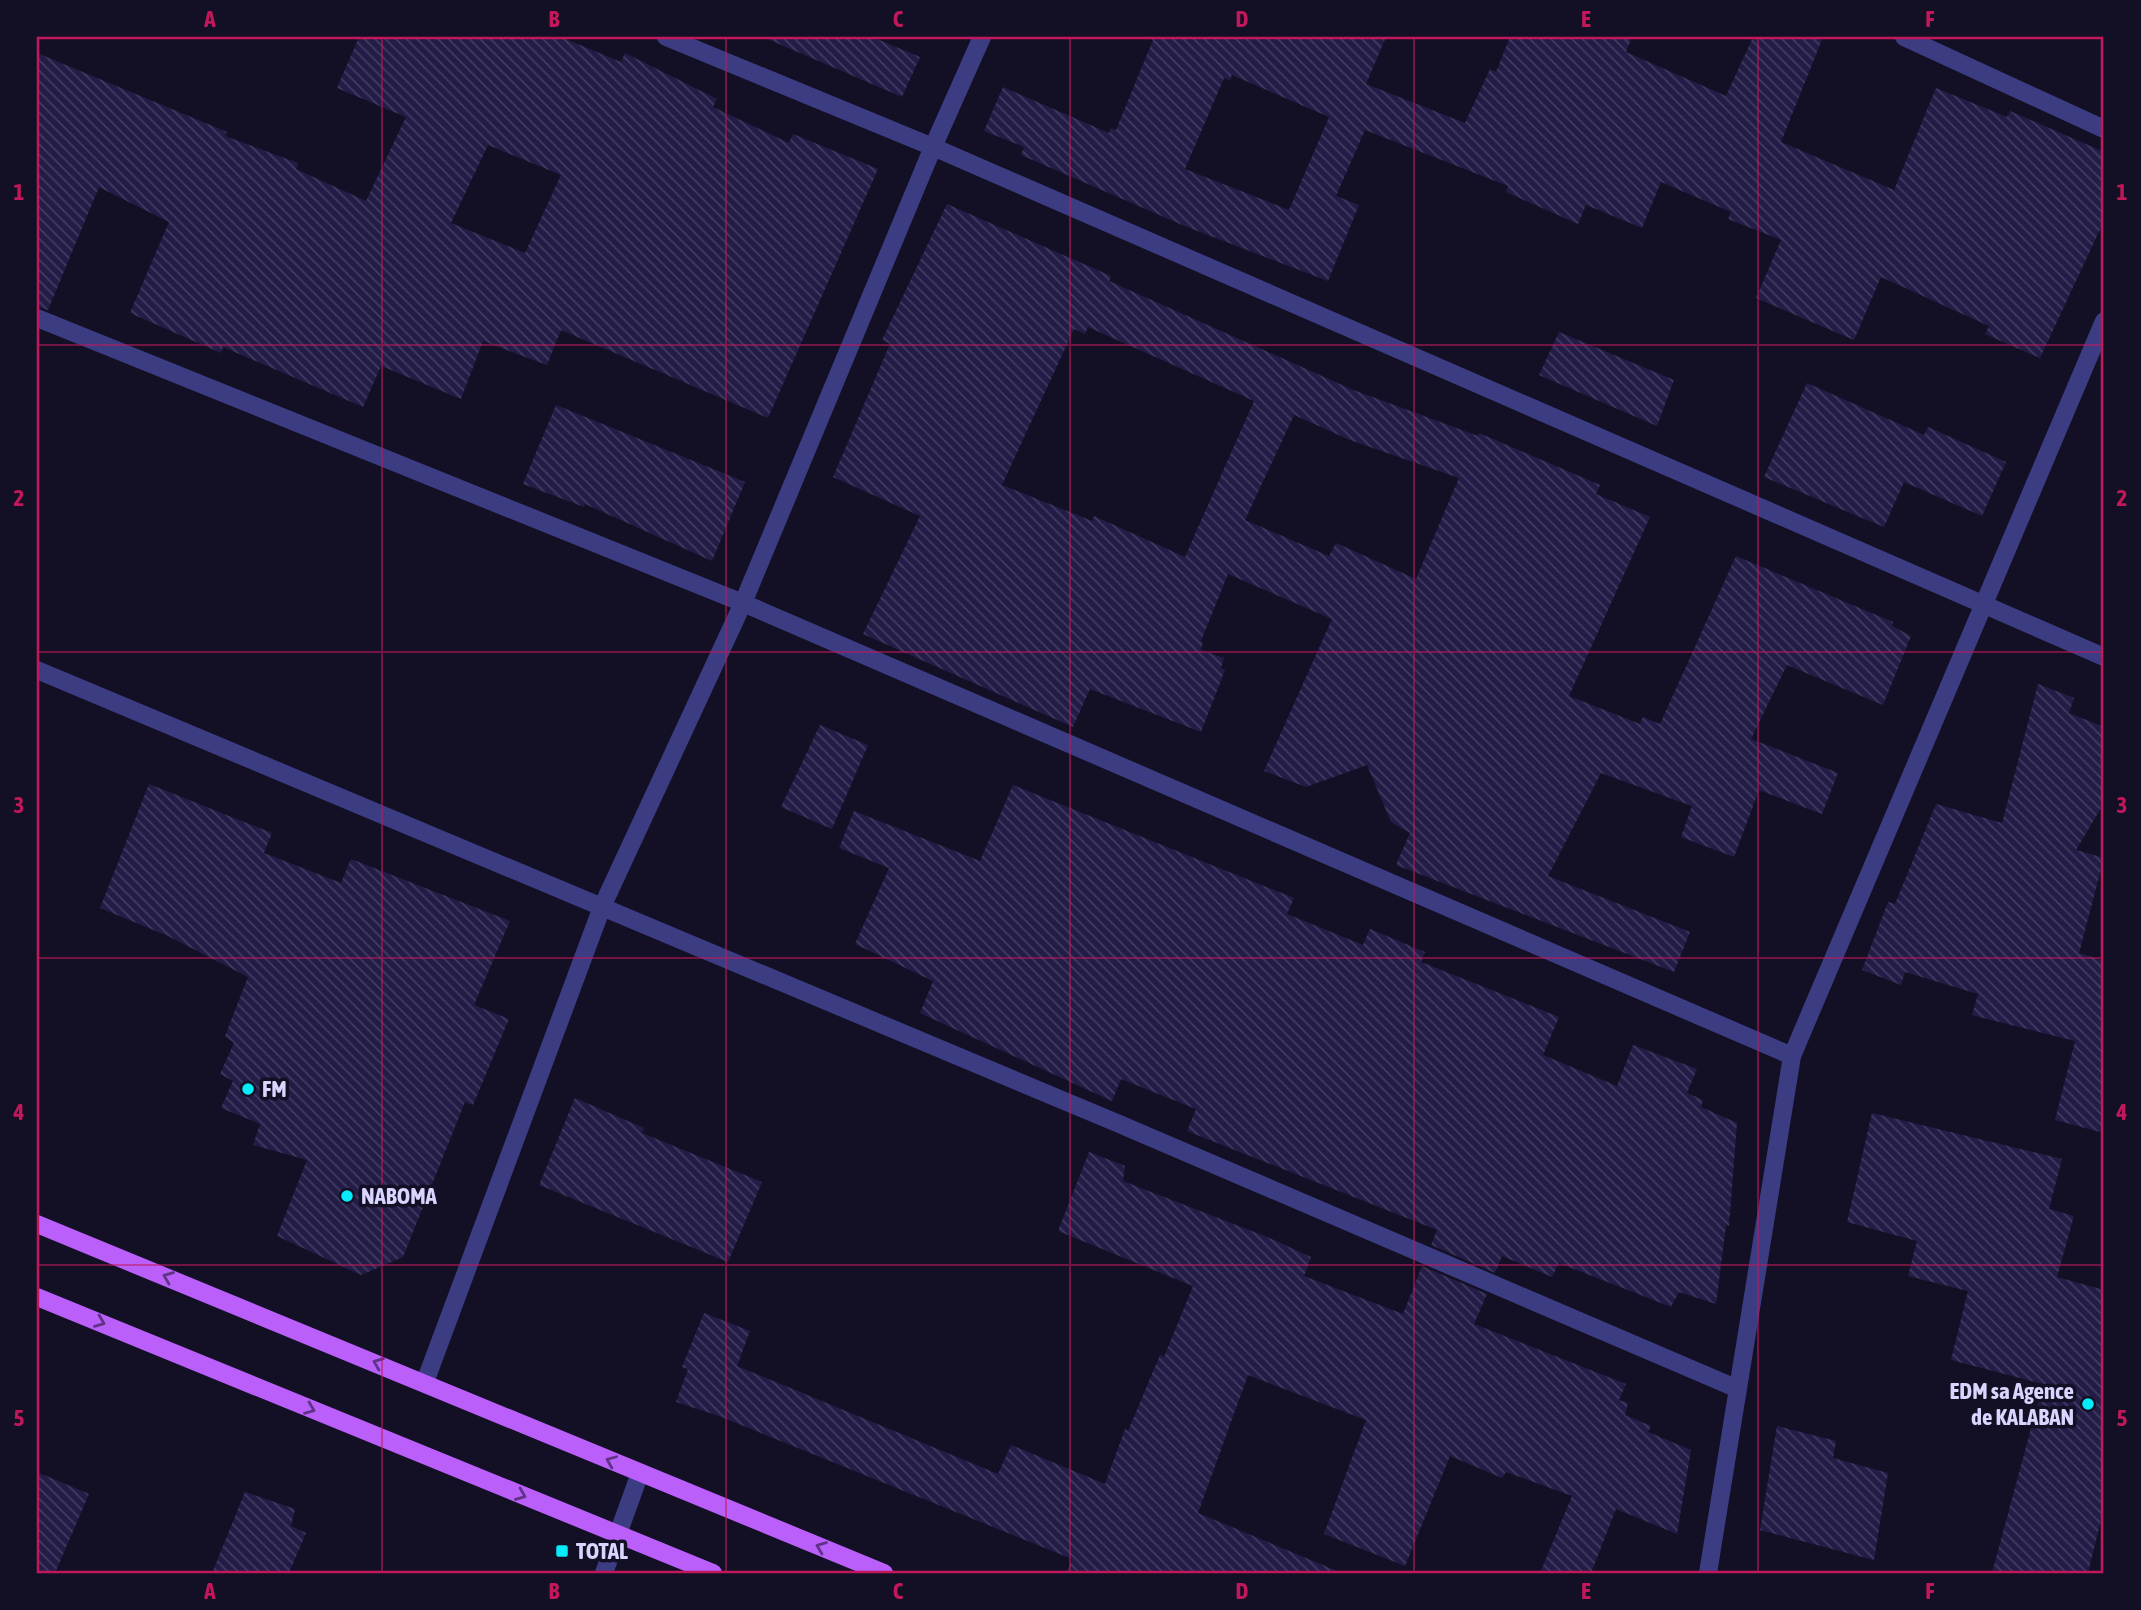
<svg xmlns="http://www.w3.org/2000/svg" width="2141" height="1610" font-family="'Asap Condensed',sans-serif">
<defs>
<pattern id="building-back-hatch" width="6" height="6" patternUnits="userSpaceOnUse" patternTransform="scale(1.75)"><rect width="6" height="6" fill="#231c46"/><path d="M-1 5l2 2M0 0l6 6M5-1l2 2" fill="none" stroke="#423c62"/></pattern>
</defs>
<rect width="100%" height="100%" fill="#131026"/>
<!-- building -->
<path fill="url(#building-back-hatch)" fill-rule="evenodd" d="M 359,37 L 561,37 L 621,62 L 625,53 L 717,99 L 713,107 L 789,143 L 793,134 L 878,169 L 768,418 L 561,330 L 547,365 L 483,341 L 461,399 L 381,366 L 363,407 L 223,347 L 221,353 L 130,313 L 169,222 L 99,187 L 48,310 L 37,307 L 37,53 L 227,132 L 225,136 L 298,163 L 296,169 L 366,201 L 406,117 L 337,88 ZM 488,145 L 561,175 L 525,253 L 451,223 Z
M 763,37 L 872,37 L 920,57 L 902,97 Z
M 1145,37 L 1386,37 L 1366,84 L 1465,123 L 1490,69 L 1496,72 L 1510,37 L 1632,37 L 1626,52 L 1726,96 L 1753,37 L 1823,37 L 1781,142 L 1894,190 L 1936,88 L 2007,117 L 2010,111 L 2104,152 L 2104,221 L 2040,358 L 1985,334 L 1989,326 L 1881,277 L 1854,340 L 1756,298 L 1781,240 L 1728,219 L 1731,212 L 1661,182 L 1642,228 L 1586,205 L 1578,224 L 1506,192 L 1508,186 L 1365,130 L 1336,196 L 1359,205 L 1328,281 L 1187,227 L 1021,155 L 1024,147 L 984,131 L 1003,87 L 1109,133 L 1111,128 L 1116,130 L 1153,40 ZM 1232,75 L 1329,117 L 1289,210 L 1185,169 L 1224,78 L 1230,80 Z
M 947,204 L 1111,276 L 1109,281 L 1351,389 L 1478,436 L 1479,433 L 1600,485 L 1596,494 L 1650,517 L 1569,696 L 1640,724 L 1643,717 L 1660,724 L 1736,556 L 1893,622 L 1892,626 L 1911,636 L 1883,705 L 1787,665 L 1751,739 L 1838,773 L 1822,814 L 1759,790 L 1734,857 L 1681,837 L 1692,806 L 1601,773 L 1548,876 L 1690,932 L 1674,972 L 1396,865 L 1410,833 L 1391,822 L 1367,765 L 1306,787 L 1264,771 L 1332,619 L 1228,574 L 1201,641 L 1203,642 L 1201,650 L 1224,658 L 1221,668 L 1225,670 L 1201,732 L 1090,689 L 1073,727 L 863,634 L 920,516 L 833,477 L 890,344 L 882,340 ZM 1088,327 L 1254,401 L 1185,557 L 1094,516 L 1092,521 L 1002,485 L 1074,329 L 1085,334 ZM 1294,415 L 1350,440 L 1459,478 L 1416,579 L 1336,543 L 1329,556 L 1245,520 Z
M 1559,332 L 1674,380 L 1657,426 L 1539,375 Z
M 1807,383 L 1924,435 L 1928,427 L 2006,462 L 1982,516 L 1904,482 L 1884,527 L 1764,477 Z
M 556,405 L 745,482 L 712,561 L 585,504 L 584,507 L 523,484 Z
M 2038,684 L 2074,698 L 2069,713 L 2104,727 L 2104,803 L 2076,850 L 2104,858 L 2079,953 L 2104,961 L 2104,1133 L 2055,1120 L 2075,1041 L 1972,1015 L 1978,994 L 1905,972 L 1901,985 L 1862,970 L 1888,902 L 1895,904 L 1936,804 L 2002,823 Z
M 820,725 L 868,745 L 832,829 L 781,807 Z
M 149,784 L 272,833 L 264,853 L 341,883 L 351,859 L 510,921 L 474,1005 L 509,1019 L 473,1105 L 465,1102 L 403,1257 L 361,1275 L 277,1236 L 307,1160 L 253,1145 L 260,1124 L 221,1108 L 233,1081 L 220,1074 L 234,1043 L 225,1036 L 248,977 L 168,936 L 100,908 Z
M 1013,785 L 1294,898 L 1287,914 L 1363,945 L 1370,929 L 1425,952 L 1421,962 L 1559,1017 L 1543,1055 L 1617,1086 L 1633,1045 L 1697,1069 L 1687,1093 L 1703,1100 L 1701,1107 L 1737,1123 L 1729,1226 L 1726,1225 L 1716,1304 L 1679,1292 L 1671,1307 L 1559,1263 L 1552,1277 L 1502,1256 L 1495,1273 L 1431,1245 L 1437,1230 L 1187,1131 L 1196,1109 L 1121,1079 L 1112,1101 L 920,1013 L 933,981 L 855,944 L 889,868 L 839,848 L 854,811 L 980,861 Z
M 575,1098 L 644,1128 L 642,1133 L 762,1182 L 728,1262 L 539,1185 Z
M 1872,1113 L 2062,1159 L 2049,1209 L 2074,1216 L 2057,1277 L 2104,1290 L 2104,1508 L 2088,1573 L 1992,1573 L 2043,1384 L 1951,1360 L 1968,1291 L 1908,1276 L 1917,1241 L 1847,1222 Z
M 1089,1152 L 1125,1166 L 1123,1181 L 1267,1237 L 1311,1257 L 1304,1276 L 1403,1314 L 1422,1266 L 1487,1294 L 1474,1324 L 1626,1384 L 1619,1400 L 1628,1403 L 1625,1415 L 1651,1426 L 1648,1432 L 1691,1450 L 1677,1534 L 1616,1509 L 1591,1573 L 1540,1573 L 1572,1496 L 1506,1472 L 1502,1478 L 1450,1456 L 1405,1566 L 1324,1534 L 1366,1420 L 1248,1375 L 1198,1513 L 1342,1573 L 1066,1573 L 1072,1559 L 719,1416 L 676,1402 L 688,1369 L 682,1367 L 704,1313 L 750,1331 L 737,1366 L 998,1474 L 1011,1445 L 1105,1484 L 1125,1429 L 1128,1431 L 1160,1355 L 1164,1357 L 1193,1286 L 1058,1231 Z
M 1777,1426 L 1836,1441 L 1833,1458 L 1888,1473 L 1874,1560 L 1760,1530 Z
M 37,1472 L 89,1494 L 55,1573 L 37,1573 Z
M 245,1492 L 295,1509 L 291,1526 L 306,1533 L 289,1573 L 212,1573 Z"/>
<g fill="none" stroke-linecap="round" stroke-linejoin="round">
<!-- minor -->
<path stroke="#3c3c83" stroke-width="18" d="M 666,37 L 933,147 L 2104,657
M 1904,37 L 2104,129
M 37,318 L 743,603 L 1792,1056
M 37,670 L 1117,1123 L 1738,1389
M 425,1382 L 602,907 L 743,603 L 933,147 L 982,37
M 604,1573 L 640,1473
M 1708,1573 L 1792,1056 L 2104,321"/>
<!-- major -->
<path stroke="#bb5ffb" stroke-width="18" d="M 37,1224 L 884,1573
M 37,1297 L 713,1573"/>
</g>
<!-- one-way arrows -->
<defs><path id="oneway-chevron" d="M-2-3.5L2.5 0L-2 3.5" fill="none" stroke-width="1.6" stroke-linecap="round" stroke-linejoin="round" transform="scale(1.75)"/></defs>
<g stroke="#5f3486">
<use href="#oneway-chevron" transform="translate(168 1277) rotate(-158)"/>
<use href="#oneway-chevron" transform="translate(100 1322) rotate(22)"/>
<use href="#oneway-chevron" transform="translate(378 1363) rotate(-158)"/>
<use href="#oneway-chevron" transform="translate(310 1409) rotate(22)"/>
<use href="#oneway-chevron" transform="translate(611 1461) rotate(-157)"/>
<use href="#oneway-chevron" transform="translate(521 1495) rotate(22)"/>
<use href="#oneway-chevron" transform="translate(821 1547) rotate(-158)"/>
</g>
<!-- grid -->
<path fill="none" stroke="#c2185b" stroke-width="2" stroke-opacity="0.55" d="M 382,37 L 382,1573M 726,37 L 726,1573M 1070,37 L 1070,1573M 1414,37 L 1414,1573M 1758,37 L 1758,1573M 37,345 L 2104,345M 37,652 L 2104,652M 37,958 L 2104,958M 37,1265 L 2104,1265"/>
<!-- markers -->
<g fill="#06eaf9" stroke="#131026" stroke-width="2.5">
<circle cx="248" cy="1089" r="7"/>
<circle cx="347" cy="1196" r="7"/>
<circle cx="2088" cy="1404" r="7"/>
<rect x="555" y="1544" width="14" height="14" rx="3.5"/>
</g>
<g text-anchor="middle" stroke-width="7" stroke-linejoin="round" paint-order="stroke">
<!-- poi labels -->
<g font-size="23" font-weight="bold" fill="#d8d5fe" stroke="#131026" text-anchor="start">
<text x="262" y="1097">FM</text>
<text x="361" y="1204">NABOMA</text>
<text x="2074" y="1399" text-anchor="end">EDM sa Agence<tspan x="2074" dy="26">de KALABAN</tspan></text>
<text x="576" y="1559">TOTAL</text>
</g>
</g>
<!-- border -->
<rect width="2141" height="1610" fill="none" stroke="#131026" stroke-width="77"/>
<rect x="38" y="38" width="2064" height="1534" fill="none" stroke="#c2185b" stroke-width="2.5"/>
<g font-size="23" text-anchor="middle" font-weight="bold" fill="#c2185b">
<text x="210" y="27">A</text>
<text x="554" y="27">B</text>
<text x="898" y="27">C</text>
<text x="1242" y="27">D</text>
<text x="1586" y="27">E</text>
<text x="1930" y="27">F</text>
<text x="19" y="200">1</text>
<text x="2122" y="200">1</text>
<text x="19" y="506">2</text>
<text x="2122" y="506">2</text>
<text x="19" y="813">3</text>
<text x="2122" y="813">3</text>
<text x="19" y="1120">4</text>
<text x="2122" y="1120">4</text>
<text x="19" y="1426">5</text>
<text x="2122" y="1426">5</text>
<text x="210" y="1599">A</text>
<text x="554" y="1599">B</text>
<text x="898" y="1599">C</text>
<text x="1242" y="1599">D</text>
<text x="1586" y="1599">E</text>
<text x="1930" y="1599">F</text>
</g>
</svg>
